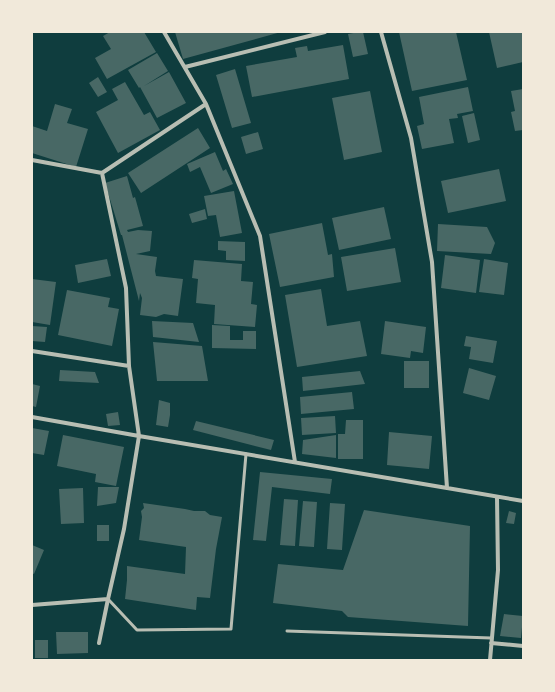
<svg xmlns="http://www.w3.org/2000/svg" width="555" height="692" font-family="Inter,sans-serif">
<rect width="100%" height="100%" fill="#0f3d3e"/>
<!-- building -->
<path fill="#486865" d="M 110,32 L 144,32 L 156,52 L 107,79 L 95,58 L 111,49 L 103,36 Z
M 175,32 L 281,32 L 183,59 Z
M 359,32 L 363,32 L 368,54 L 353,57 L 348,34 Z
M 399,32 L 456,32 L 467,80 L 412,91 Z
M 489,32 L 523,32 L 523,62 L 497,68 Z
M 343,45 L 349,79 L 252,97 L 246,66 L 297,57 L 295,48 L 307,46 L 308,51 Z
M 157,53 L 168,71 L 144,86 L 169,72 L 186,103 L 157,118 L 140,87 L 139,88 L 128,70 Z
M 235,69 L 251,123 L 232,128 L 216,75 Z
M 98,77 L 107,92 L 98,97 L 89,83 Z
M 125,82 L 144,115 L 150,112 L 160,130 L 118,153 L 96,112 L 118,100 L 112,89 Z
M 468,87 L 473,111 L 457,114 L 458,118 L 449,119 L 454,143 L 422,149 L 417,126 L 424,124 L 419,97 Z
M 523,89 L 523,130 L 515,131 L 511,112 L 515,111 L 511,91 Z
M 370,91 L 382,152 L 344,160 L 332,98 Z
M 55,104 L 72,109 L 67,123 L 88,129 L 76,167 L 32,153 L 32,126 L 47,131 Z
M 474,113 L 480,140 L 468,143 L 462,116 Z
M 198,128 L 210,148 L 141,193 L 128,173 Z
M 258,132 L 263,149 L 246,154 L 241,137 Z
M 215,152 L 223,171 L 226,169 L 233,184 L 211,193 L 200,167 L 190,172 L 187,164 Z
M 499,169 L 506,201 L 448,213 L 441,181 Z
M 127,176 L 133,198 L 135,197 L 143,226 L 127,230 L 128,232 L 138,230 L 152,231 L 150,251 L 136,254 L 157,257 L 155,271 L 156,276 L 183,279 L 178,316 L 164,314 L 156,317 L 140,315 L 142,298 L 140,293 L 139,301 L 122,235 L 121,235 L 105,183 Z
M 234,191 L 242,233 L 220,237 L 216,215 L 208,216 L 204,196 Z
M 384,207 L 391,239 L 339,250 L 332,218 Z
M 205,209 L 207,219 L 192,223 L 189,214 Z
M 322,223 L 328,255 L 332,254 L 334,277 L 280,287 L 269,234 Z
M 438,224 L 487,227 L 495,243 L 491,254 L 437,251 Z
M 218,241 L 245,242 L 245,261 L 226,260 L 226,251 L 218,250 Z
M 395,248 L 401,282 L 347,291 L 341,257 Z
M 445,255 L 480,260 L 476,293 L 441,288 Z
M 107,259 L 111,276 L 78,283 L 75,265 Z
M 484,259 L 508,263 L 504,295 L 479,292 Z
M 194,260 L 242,264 L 241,281 L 253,282 L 251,304 L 257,305 L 255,327 L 214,324 L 215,305 L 196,303 L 198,279 L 192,278 Z
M 32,279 L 56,282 L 50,325 L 32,322 Z
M 321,289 L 327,326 L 360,321 L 367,356 L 297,367 L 285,295 Z
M 67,290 L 110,298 L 108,307 L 119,309 L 112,346 L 58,335 Z
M 152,321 L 193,323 L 199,342 L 153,337 Z
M 385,321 L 426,327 L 423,353 L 411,351 L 410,358 L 381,354 Z
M 212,325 L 230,326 L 230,340 L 243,340 L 243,331 L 256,331 L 256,349 L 212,348 Z
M 32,326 L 47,327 L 45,342 L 32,341 Z
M 466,336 L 497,341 L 493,363 L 469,359 L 471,347 L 464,346 Z
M 153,342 L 202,346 L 208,381 L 157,381 Z
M 404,361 L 429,361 L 429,388 L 404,388 Z
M 469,368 L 496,376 L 489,400 L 463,393 Z
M 60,370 L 95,372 L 99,383 L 59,381 Z
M 360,371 L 365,384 L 303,391 L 302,377 Z
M 32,384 L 40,386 L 36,407 L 32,406 Z
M 352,392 L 354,409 L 301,414 L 300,397 Z
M 159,400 L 170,403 L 170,415 L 168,427 L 156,425 Z
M 118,412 L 120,425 L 108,426 L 106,414 Z
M 335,416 L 336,433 L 302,435 L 301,418 Z
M 346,420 L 363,420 L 363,459 L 338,459 L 338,434 L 345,434 Z
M 196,421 L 274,440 L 271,450 L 193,430 Z
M 32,428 L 49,431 L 44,455 L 32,453 Z
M 389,432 L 432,436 L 429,469 L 387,465 Z
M 63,435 L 124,447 L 116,486 L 95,482 L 96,474 L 57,466 Z
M 336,435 L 336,458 L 302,454 L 303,440 Z
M 260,472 L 332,479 L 330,494 L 272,487 L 266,541 L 253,540 Z
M 98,487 L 119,487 L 116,503 L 97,506 Z
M 83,488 L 84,523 L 61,524 L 59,489 Z
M 284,499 L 298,500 L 295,546 L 280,545 Z
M 303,501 L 317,502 L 314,547 L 299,546 Z
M 143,503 L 185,509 L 194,511 L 205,511 L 210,515 L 222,517 L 216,549 L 210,598 L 197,597 L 196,610 L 125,599 L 127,580 L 127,566 L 185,574 L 186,547 L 139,540 L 142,517 L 141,511 L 144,508 Z
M 330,503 L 345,504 L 342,550 L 327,549 Z
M 364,510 L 470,526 L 468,626 L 348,617 L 342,611 L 273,603 L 278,564 L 343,570 Z
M 509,511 L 516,513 L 514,524 L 506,523 Z
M 97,525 L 109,525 L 109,541 L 97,541 Z
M 32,545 L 44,550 L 34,574 L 32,573 Z
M 504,614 L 523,616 L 521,638 L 500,636 Z
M 56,632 L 88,632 L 88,653 L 57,654 Z
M 35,640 L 48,640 L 48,658 L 35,658 Z"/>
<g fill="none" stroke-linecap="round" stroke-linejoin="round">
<!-- service -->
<path stroke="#b8beb3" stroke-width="3" d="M 108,599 L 137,630 L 231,629 L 246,454
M 287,631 L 491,638"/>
<!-- minor -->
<path stroke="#b8beb3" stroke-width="4" d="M 164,32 L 206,104 L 260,236 L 295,462
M 381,32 L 411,138 L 432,262 L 447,488 L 523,501
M 185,67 L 325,32
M 32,160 L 102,173
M 32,351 L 129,366 L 139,436 L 447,488
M 129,366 L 126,288 L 102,173 L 206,104
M 32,417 L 139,436 L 124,529 L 108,599 L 32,605
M 99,643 L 108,599
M 491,643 L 523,646
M 490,660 L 498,570 L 497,497"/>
</g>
<!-- border -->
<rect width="555" height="692" fill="none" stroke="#f1e9da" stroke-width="66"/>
</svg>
